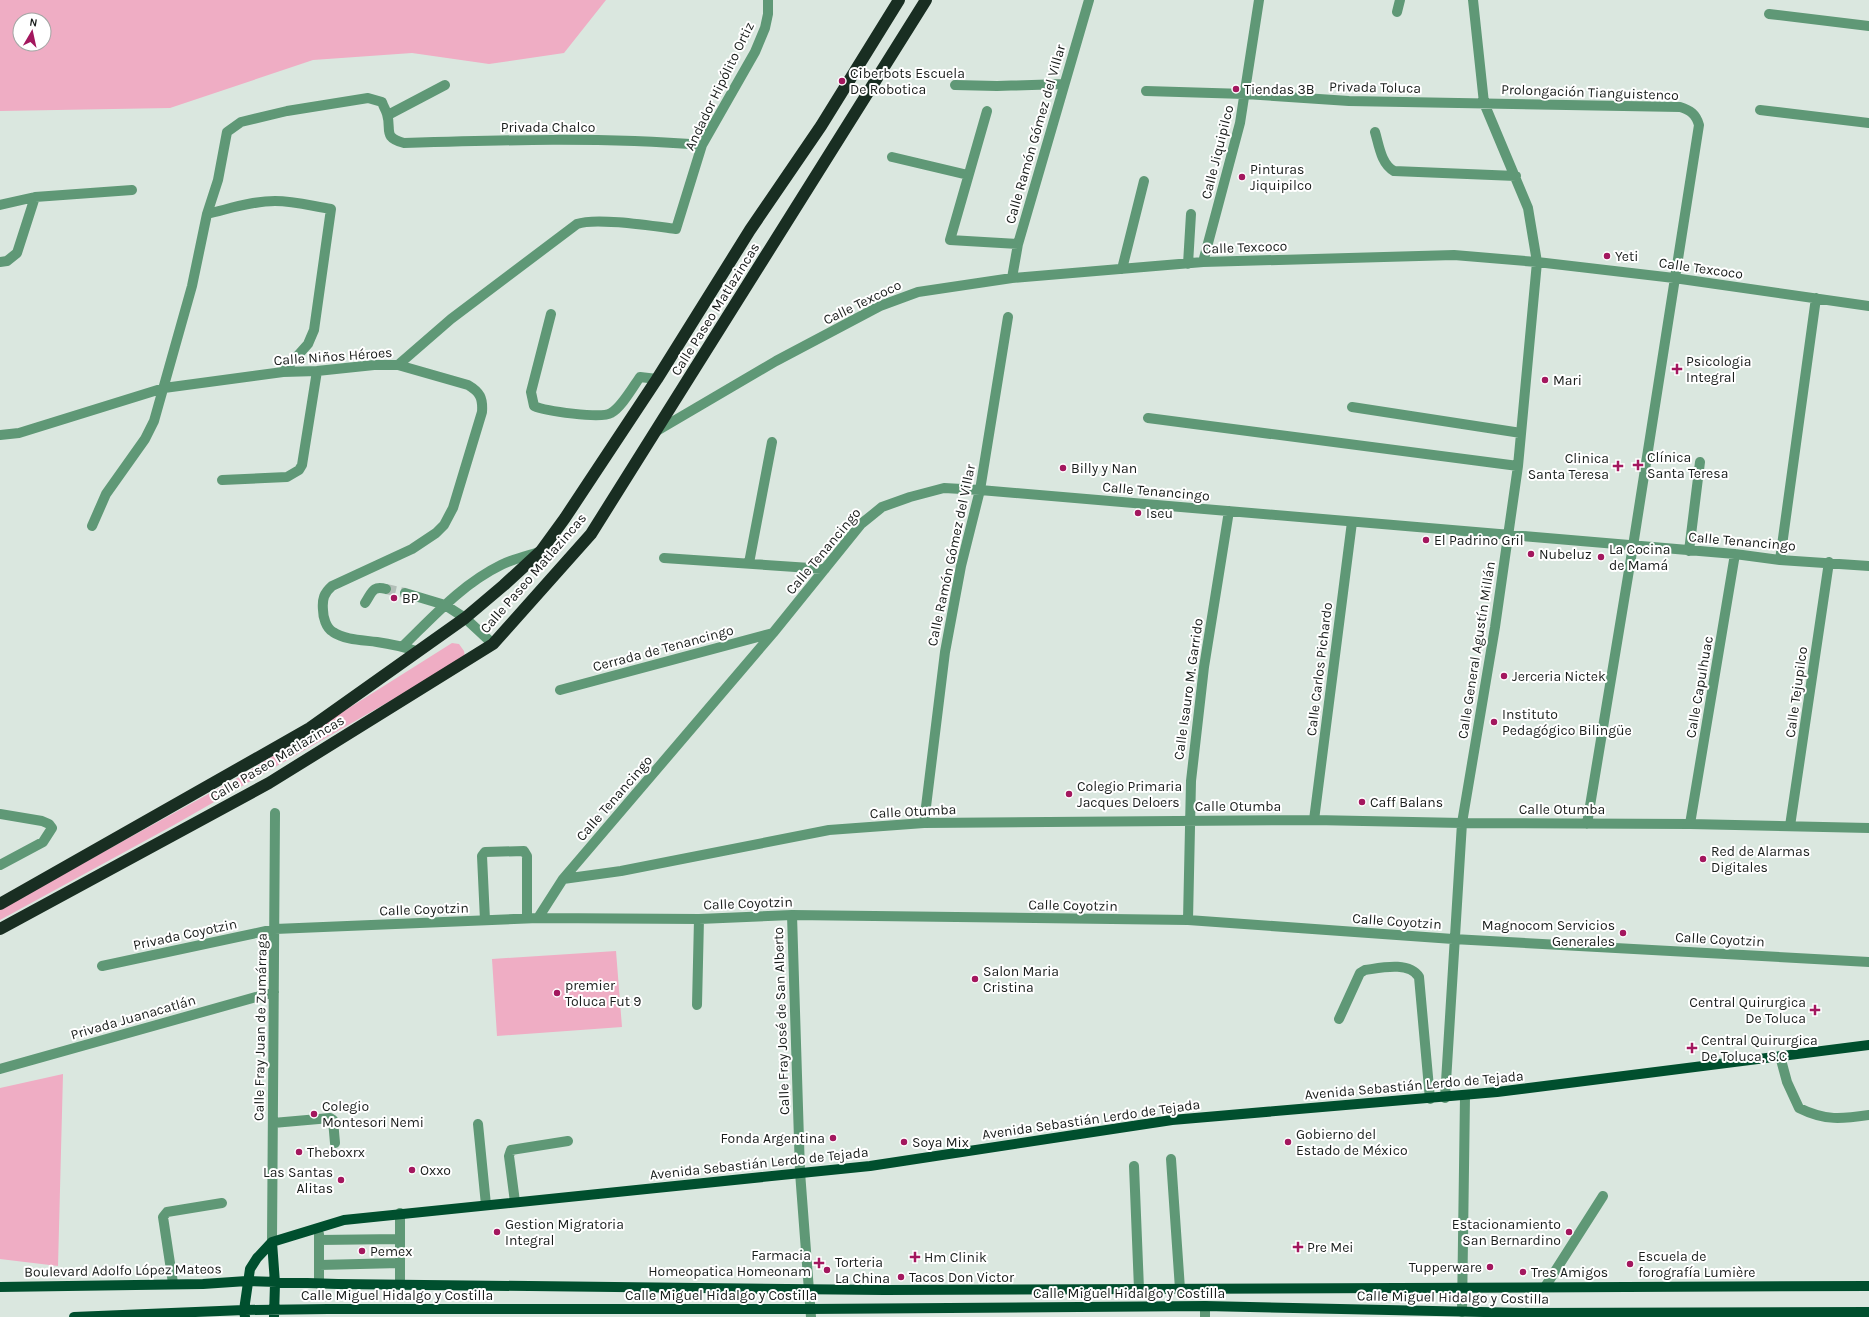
<svg xmlns="http://www.w3.org/2000/svg" width="1869" height="1317" font-family="Karla,sans-serif">
<rect width="100%" height="100%" fill="#dae7df"/>
<!-- green -->
<path fill="#efadc4" fill-rule="evenodd" d="M 0,0 L 606,0 L 564,53 L 489,64 L 412,53 L 313,60 L 170,108 L 0,111 ZM 20,20 L 44,20 L 44,44 L 20,44 Z
M 452,643 L 459,644 L 464,651 L 465,658 L 174,825 L 0,920 L 0,909 L 241,776 Z
M 616,951 L 622,1027 L 497,1036 L 492,959 Z
M 63,1074 L 58,1266 L 0,1259 L 0,1088 Z"/>
<g fill="none" stroke-linecap="round" stroke-linejoin="round">
<!-- minor-tunnel -->
<path stroke="#b3bfb8" stroke-width="10" stroke-dasharray="10 5" stroke-linecap="butt" d="M 386,589 L 405,593"/>
<!-- minor -->
<path stroke="#5f9876" stroke-width="10" d="M 1397,12 L 1400,0
M 1769,14 L 1869,26
M 955,85 L 997,86 L 1063,84
M 1146,91 L 1245,94 L 1349,101 L 1680,107 C 1690,110 1696,114 1699,125 L 1633,546 L 1587,824
M 1760,110 L 1869,123
M 987,111 L 950,240 L 1018,244
M 388,115 L 445,85
M 1375,132 C 1379,145 1381,164 1394,171 L 1516,176
M 892,157 L 968,175
M 0,205 L 35,197 L 132,190
M 207,214 C 229,209 252,201 275,201 C 294,201 312,206 331,209 L 314,330 L 308,344 L 283,372
M 0,262 L 7,261 L 17,253 L 35,197
M 1203,262 L 1240,123 L 1259,0
M 1188,264 L 1191,214
M 1122,269 L 1144,181
M 1012,278 L 1018,244 L 1089,0
M 551,314 L 531,392 L 534,406 C 545,411 601,419 611,413 C 621,408 633,387 640,377 L 657,379
M 398,365 L 451,319 L 577,224 C 596,217 653,226 676,229 L 702,145 L 755,52 L 765,28 L 768,14 L 768,0
M 1352,407 L 1521,433
M 1148,418 L 1518,466
M 655,432 L 776,361 L 880,306 L 918,292 L 1012,278 L 1203,262 L 1454,255 L 1537,262 L 1674,278 L 1869,306
M 0,435 L 19,433 L 164,388 L 283,372 L 317,371 L 374,365 L 398,365 L 468,385 C 480,392 483,398 482,412 L 453,508 L 444,525 L 436,533 L 412,549 L 332,586 C 324,593 322,599 323,610 C 323,617 326,628 333,632 C 345,640 363,640 377,642 C 391,644 404,647 416,651
M 222,480 L 287,477 L 299,470 L 302,465 L 317,371
M 92,526 L 106,494 L 145,439 L 154,421 L 192,286 L 207,214 L 218,180 L 227,132 L 241,122 L 287,111 L 368,98 L 382,102 C 383,106 386,110 387,114 C 392,130 382,137 404,143 C 503,140 603,137 702,145
M 1689,551 L 1700,462
M 664,558 L 825,569
M 1780,560 L 1816,298
M 749,563 L 772,442
M 405,593 L 445,605 L 465,618 L 493,644
M 365,603 C 372,593 372,585 386,589
M 402,647 C 433,617 462,584 501,565 C 513,559 526,556 539,552
M 560,690 L 773,633
M 0,814 L 42,821 L 49,824 L 52,828 L 43,842 L 0,865
M 1314,820 L 1352,522
M 924,823 L 945,652 L 961,566 L 980,490 L 1008,317
M 1690,824 L 1735,554
M 1790,826 L 1829,562
M 563,879 L 621,871 L 829,830 L 924,823 L 1314,820 L 1462,823 L 1690,824 L 1869,828
M 792,915 L 800,1172 L 811,1317
M 538,918 L 563,879 L 773,633 L 861,524 L 882,507 L 910,497 L 944,488 L 980,490 L 1735,554 L 1780,560 L 1869,566
M 485,920 L 482,856 L 485,852 L 524,851 L 527,856 L 527,918
M 1188,920 L 1191,781 L 1204,667 L 1229,511
M 102,966 L 275,929 L 538,918 L 699,919 L 792,915 L 1188,920 L 1453,939 L 1869,962
M 697,1005 L 699,919
M 1339,1019 L 1360,973 L 1365,970 C 1380,968 1409,961 1419,977 L 1430,1099
M 1780,1056 L 1787,1082 L 1799,1108 C 1825,1121 1842,1119 1869,1115
M 0,1069 L 274,992
M 1445,1098 L 1462,823 L 1495,627 L 1518,466 L 1537,262 L 1528,208 L 1484,103 L 1473,0
M 273,1123 L 330,1118 L 333,1120 L 335,1143
M 478,1124 L 486,1205
M 1171,1159 L 1180,1289
M 1134,1166 L 1139,1289
M 515,1202 L 509,1156 L 511,1150 L 568,1141
M 319,1234 L 319,1284
M 319,1240 L 400,1239
M 272,1242 L 275,813
M 319,1265 L 400,1263
M 173,1283 L 163,1217 L 167,1212 L 222,1203
M 400,1285 L 400,1213
M 1545,1287 L 1603,1196
M 1205,1306 L 1205,1317
M 1462,1312 L 1465,1096"/>
<!-- major -->
<path stroke="#004f2e" stroke-width="10" d="M 272,1242 L 275,1283 L 274,1317
M 0,1287 L 203,1284 L 247,1281 L 338,1284 L 884,1290 L 1869,1286
M 74,1317 L 244,1310 L 328,1309 L 810,1309 L 1205,1306 L 1530,1313 L 1869,1312
M 245,1317 L 244,1310 L 250,1269 L 257,1258 L 272,1242 L 344,1220 L 870,1166 L 1172,1120 L 1497,1092 L 1869,1045"/>
<!-- highway -->
<path stroke="#192e22" stroke-width="12" d="M 0,904 L 310,728 L 465,618 L 504,585 L 541,551 L 565,518 L 657,379 L 750,230 L 821,126 L 899,0
M 0,929 L 269,783 L 493,644 L 591,534 L 926,0"/>
</g>
<!-- markers -->
<g fill="#a3175e" stroke="#fff" stroke-width="1.5">
<circle cx="842" cy="81" r="4"/>
<circle cx="1236" cy="89" r="4"/>
<circle cx="1242" cy="177" r="4"/>
<circle cx="1607" cy="256" r="4"/>
<path d="M1675 363h4v4h4v4h-4v4h-4v-4h-4v-4h4z"/>
<circle cx="1545" cy="380" r="4"/>
<path d="M1636 459h4v4h4v4h-4v4h-4v-4h-4v-4h4z"/>
<path d="M1616 460h4v4h4v4h-4v4h-4v-4h-4v-4h4z"/>
<circle cx="1063" cy="468" r="4"/>
<circle cx="1138" cy="513" r="4"/>
<circle cx="1426" cy="540" r="4"/>
<circle cx="1531" cy="554" r="4"/>
<circle cx="1601" cy="557" r="4"/>
<circle cx="394" cy="598" r="4"/>
<circle cx="1504" cy="676" r="4"/>
<circle cx="1494" cy="722" r="4"/>
<circle cx="1069" cy="794" r="4"/>
<circle cx="1362" cy="802" r="4"/>
<circle cx="1703" cy="859" r="4"/>
<circle cx="1623" cy="933" r="4"/>
<circle cx="975" cy="979" r="4"/>
<circle cx="557" cy="993" r="4"/>
<path d="M1813 1004h4v4h4v4h-4v4h-4v-4h-4v-4h4z"/>
<path d="M1690 1042h4v4h4v4h-4v4h-4v-4h-4v-4h4z"/>
<circle cx="314" cy="1114" r="4"/>
<circle cx="833" cy="1138" r="4"/>
<circle cx="904" cy="1142" r="4"/>
<circle cx="1288" cy="1142" r="4"/>
<circle cx="299" cy="1152" r="4"/>
<circle cx="412" cy="1170" r="4"/>
<circle cx="341" cy="1180" r="4"/>
<circle cx="497" cy="1232" r="4"/>
<circle cx="1569" cy="1232" r="4"/>
<path d="M1296 1241h4v4h4v4h-4v4h-4v-4h-4v-4h4z"/>
<circle cx="362" cy="1251" r="4"/>
<path d="M913 1251h4v4h4v4h-4v4h-4v-4h-4v-4h4z"/>
<path d="M817 1257h4v4h4v4h-4v4h-4v-4h-4v-4h4z"/>
<circle cx="1630" cy="1264" r="4"/>
<circle cx="1490" cy="1267" r="4"/>
<circle cx="827" cy="1270" r="4"/>
<circle cx="1523" cy="1272" r="4"/>
<circle cx="901" cy="1277" r="4"/>
</g>
<g text-anchor="middle" stroke-width="4" stroke-linejoin="round" paint-order="stroke">
<!-- poi labels -->
<g font-size="14" fill="#191d1b" stroke="#fff" text-anchor="start">
<text x="850" y="78">Ciberbots Escuela<tspan x="850" dy="16">De Robotica</tspan></text>
<text x="1244" y="94">Tiendas 3B</text>
<text x="1250" y="174">Pinturas<tspan x="1250" dy="16">Jiquipilco</tspan></text>
<text x="1615" y="261">Yeti</text>
<text x="1686" y="366">Psicologia<tspan x="1686" dy="16">Integral</tspan></text>
<text x="1553" y="385">Mari</text>
<text x="1647" y="462">Clínica<tspan x="1647" dy="16">Santa Teresa</tspan></text>
<text x="1609" y="463" text-anchor="end">Clinica<tspan x="1609" dy="16">Santa Teresa</tspan></text>
<text x="1071" y="473">Billy y Nan</text>
<text x="1146" y="518">Iseu</text>
<text x="1434" y="545">El Padrino Gril</text>
<text x="1609" y="554">La Cocina<tspan x="1609" dy="16">de Mamá</tspan></text>
<text x="1539" y="559">Nubeluz</text>
<text x="402" y="603">BP</text>
<text x="1512" y="681">Jerceria Nictek</text>
<text x="1502" y="719">Instituto<tspan x="1502" dy="16">Pedagógico Bilingüe</tspan></text>
<text x="1077" y="791">Colegio Primaria<tspan x="1077" dy="16">Jacques Deloers</tspan></text>
<text x="1370" y="807">Caff Balans</text>
<text x="1711" y="856">Red de Alarmas<tspan x="1711" dy="16">Digitales</tspan></text>
<text x="1615" y="930" text-anchor="end">Magnocom Servicios<tspan x="1615" dy="16">Generales</tspan></text>
<text x="983" y="976">Salon Maria<tspan x="983" dy="16">Cristina</tspan></text>
<text x="565" y="990">premier<tspan x="565" dy="16">Toluca Fut 9</tspan></text>
<text x="1806" y="1007" text-anchor="end">Central Quirurgica<tspan x="1806" dy="16">De Toluca</tspan></text>
<text x="1701" y="1045">Central Quirurgica<tspan x="1701" dy="16">De Toluca, S.C</tspan></text>
<text x="322" y="1111">Colegio<tspan x="322" dy="16">Montesori Nemi</tspan></text>
<text x="1296" y="1139">Gobierno del<tspan x="1296" dy="16">Estado de México</tspan></text>
<text x="825" y="1143" text-anchor="end">Fonda Argentina</text>
<text x="912" y="1147">Soya Mix</text>
<text x="307" y="1157">Theboxrx</text>
<text x="420" y="1175">Oxxo</text>
<text x="333" y="1177" text-anchor="end">Las Santas<tspan x="333" dy="16">Alitas</tspan></text>
<text x="505" y="1229">Gestion Migratoria<tspan x="505" dy="16">Integral</tspan></text>
<text x="1561" y="1229" text-anchor="end">Estacionamiento<tspan x="1561" dy="16">San Bernardino</tspan></text>
<text x="1307" y="1252">Pre Mei</text>
<text x="370" y="1256">Pemex</text>
<text x="811" y="1260" text-anchor="end">Farmacia<tspan x="811" dy="16">Homeopatica Homeonam</tspan></text>
<text x="1638" y="1261">Escuela de<tspan x="1638" dy="16">forografía Lumière</tspan></text>
<text x="924" y="1262">Hm Clinik</text>
<text x="835" y="1267">Torteria<tspan x="835" dy="16">La China</tspan></text>
<text x="1482" y="1272" text-anchor="end">Tupperware</text>
<text x="1531" y="1277">Tres Amigos</text>
<text x="909" y="1282">Tacos Don Victor</text>
</g>
<!-- street labels -->
<g font-size="14" fill="#191d1b" stroke="#fff">
<text transform="translate(719 86) rotate(-64)" y="5">Andador Hipólito Ortiz</text>
<text transform="translate(1375 87) rotate(1)" y="5">Privada Toluca</text>
<text transform="translate(1590 92) rotate(2)" y="5">Prolongación Tianguistenco</text>
<text x="548" y="132">Privada Chalco</text>
<text transform="translate(1035 134) rotate(-74)" y="5">Calle Ramón Gómez del Villar</text>
<text transform="translate(1217 152) rotate(-76)" y="5">Calle Jiquipilco</text>
<text transform="translate(1245 247) rotate(-2)" y="5">Calle Texcoco</text>
<text transform="translate(1701 268) rotate(8)" y="5">Calle Texcoco</text>
<text transform="translate(862 302) rotate(-26)" y="5">Calle Texcoco</text>
<text transform="translate(715 309) rotate(-58)" y="5">Calle Paseo Matlazincas</text>
<text transform="translate(333 356) rotate(-4)" y="5">Calle Niños Héroes</text>
<text transform="translate(1156 491) rotate(5)" y="5">Calle Tenancingo</text>
<text transform="translate(1742 541) rotate(5)" y="5">Calle Tenancingo</text>
<text transform="translate(823 551) rotate(-50)" y="5">Calle Tenancingo</text>
<text transform="translate(951 555) rotate(-78)" y="5">Calle Ramón Gómez del Villar</text>
<text transform="translate(533 573) rotate(-49)" y="5">Calle Paseo Matlazincas</text>
<text transform="translate(663 648) rotate(-15)" y="5">Cerrada de Tenancingo</text>
<text transform="translate(1476 650) rotate(-81)" y="5">Calle General Agustín Millán</text>
<text transform="translate(1319 669) rotate(-83)" y="5">Calle Carlos Pichardo</text>
<text transform="translate(1699 687) rotate(-80)" y="5">Calle Capulhuac</text>
<text transform="translate(1188 689) rotate(-82)" y="5">Calle Isauro M. Garrido</text>
<text transform="translate(1796 692) rotate(-82)" y="5">Calle Tejupilco</text>
<text transform="translate(277 758) rotate(-31)" y="5">Calle Paseo Matlazincas</text>
<text transform="translate(614 798) rotate(-49)" y="5">Calle Tenancingo</text>
<text x="1238" y="811">Calle Otumba</text>
<text x="1562" y="814">Calle Otumba</text>
<text transform="translate(913 811) rotate(-3)" y="5">Calle Otumba</text>
<text transform="translate(748 903) rotate(-2)" y="5">Calle Coyotzin</text>
<text transform="translate(1073 905) rotate(1)" y="5">Calle Coyotzin</text>
<text transform="translate(424 909) rotate(-2)" y="5">Calle Coyotzin</text>
<text transform="translate(1397 921) rotate(4)" y="5">Calle Coyotzin</text>
<text transform="translate(185 934) rotate(-12)" y="5">Privada Coyotzin</text>
<text transform="translate(1720 939) rotate(3)" y="5">Calle Coyotzin</text>
<text transform="translate(133 1017) rotate(-16)" y="5">Privada Juanacatlán</text>
<text transform="translate(781 1021) rotate(-92)" y="5">Calle Fray José de San Alberto</text>
<text transform="translate(260 1027) rotate(-89)" y="5">Calle Fray Juan de Zumárraga</text>
<text transform="translate(1414 1085) rotate(-5)" y="5">Avenida Sebastián Lerdo de Tejada</text>
<text transform="translate(1091 1119) rotate(-8)" y="5">Avenida Sebastián Lerdo de Tejada</text>
<text transform="translate(759 1163) rotate(-6)" y="5">Avenida Sebastián Lerdo de Tejada</text>
<text transform="translate(123 1270) rotate(-1)" y="5">Boulevard Adolfo López Mateos</text>
<text x="1129" y="1298">Calle Miguel Hidalgo y Costilla</text>
<text x="397" y="1300">Calle Miguel Hidalgo y Costilla</text>
<text x="721" y="1300">Calle Miguel Hidalgo y Costilla</text>
<text transform="translate(1453 1297) rotate(1)" y="5">Calle Miguel Hidalgo y Costilla</text>
</g>
</g>
<!-- north arrow -->
<g transform="translate(32 32) rotate(9)"><circle r="19" fill="#ffffff" stroke="#a3a5a4"/>
<path d="M0-3L7 15L0 10L-7 15Z" fill="#a3175e"/>
<text y="-6" font-size="11" font-weight="bold" text-anchor="middle" fill="#191d1b">N</text>
</g>
</svg>
